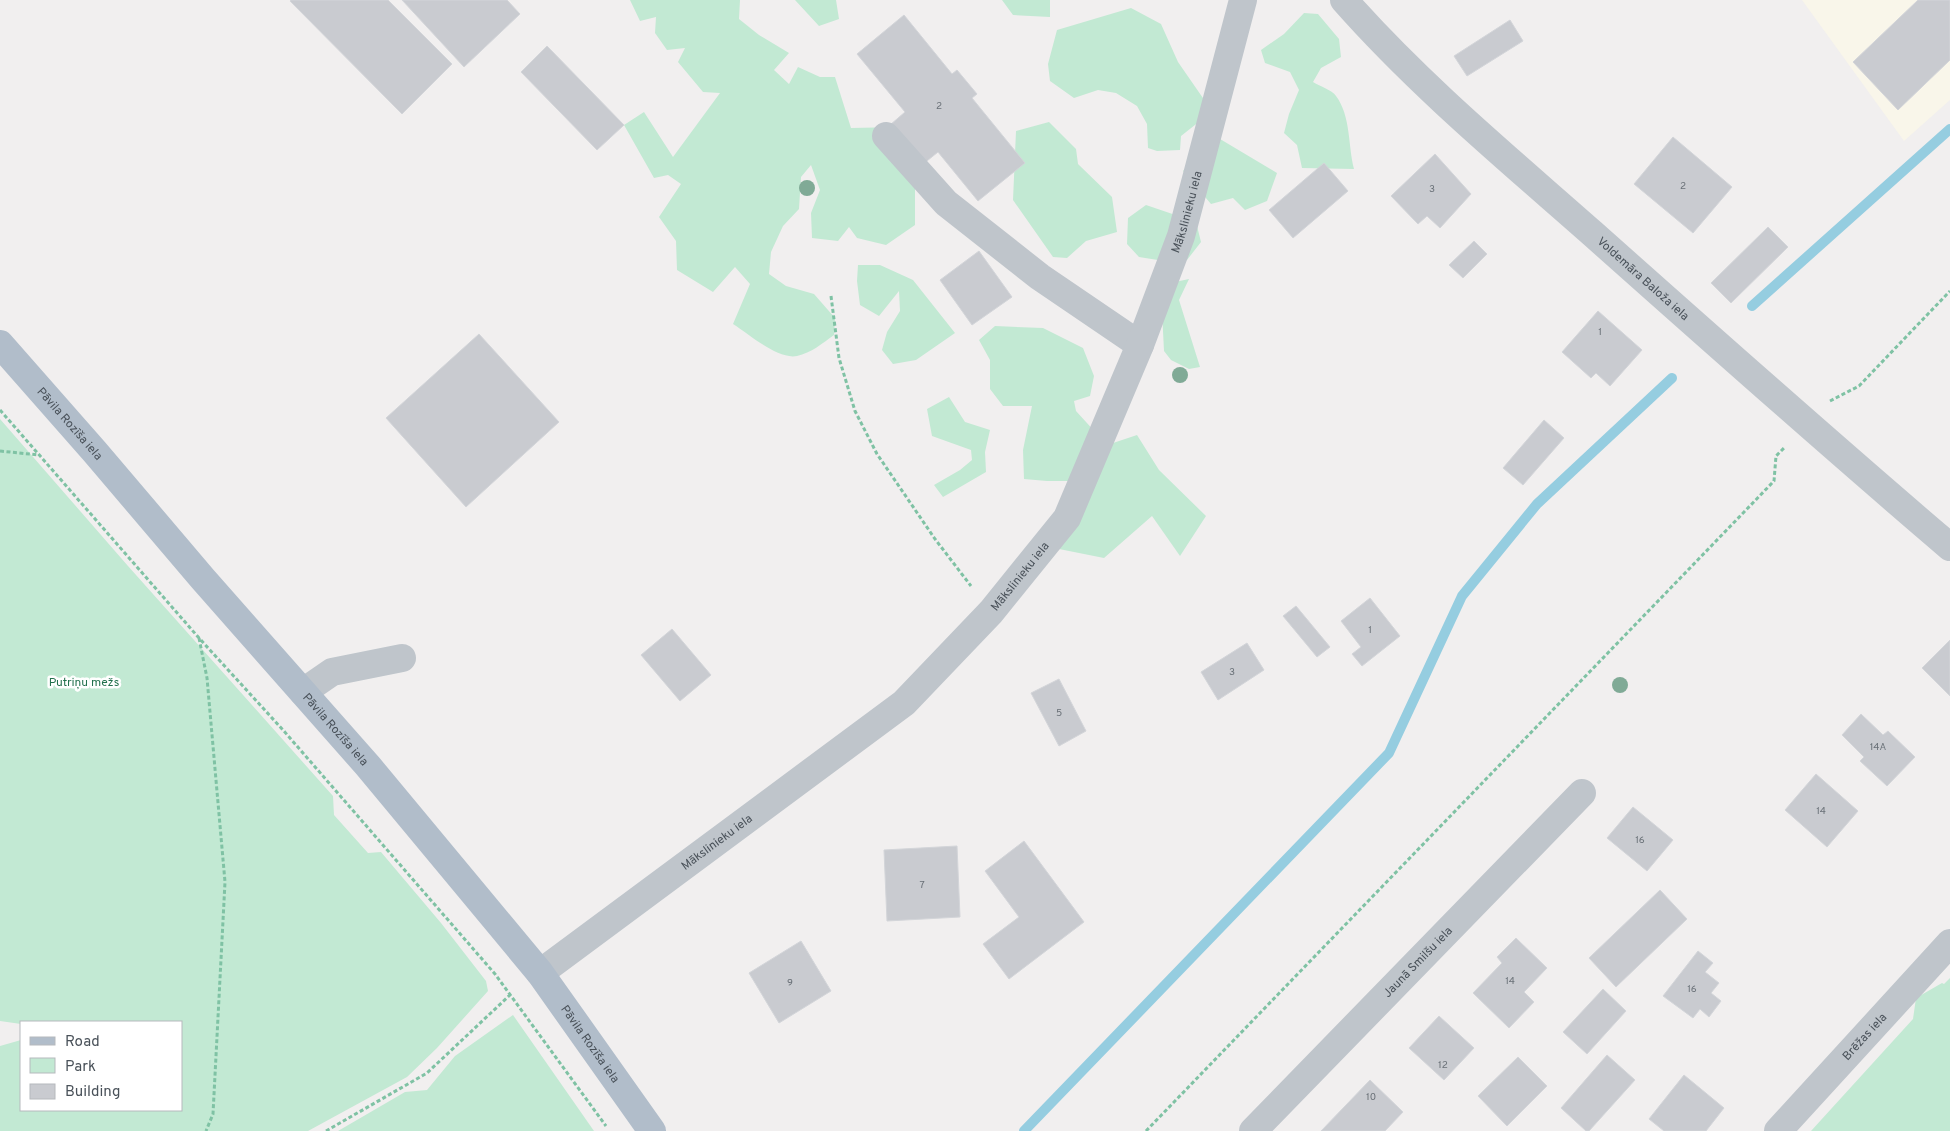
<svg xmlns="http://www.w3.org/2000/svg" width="1950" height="1131" font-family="Overpass,sans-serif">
<rect width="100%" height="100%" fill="#f1efef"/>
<!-- commercial -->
<path fill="#f9f6ea" d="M 1802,0 L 1950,0 L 1950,100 L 1904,141 Z"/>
<!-- green -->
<path fill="#c2e9d3" d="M 630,0 L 740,0 L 739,19 L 759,35 L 789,53 L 774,70 L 789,84 L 798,67 L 820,77 L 835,77 L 851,128 L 899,127 L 915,187 L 915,225 L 886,245 L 857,238 L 849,227 L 838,241 L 812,238 L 811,213 L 820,190 L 811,165 L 801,177 L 799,209 L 783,226 L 771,252 L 769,274 L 786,286 L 814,294 L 835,318 L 834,335 C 823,343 811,353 797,356 C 778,360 749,334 733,324 L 750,284 L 735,267 L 713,292 L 677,270 L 676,241 L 659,217 L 681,184 L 668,175 L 654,178 L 624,125 L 644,112 L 673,157 L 720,93 L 703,92 L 678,62 L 685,48 L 667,50 L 655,33 L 656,17 L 640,21 Z
M 795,0 L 836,0 L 839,19 L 819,26 Z
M 1002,0 L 1050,0 L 1050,17 L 1013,15 Z
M 1131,8 L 1161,24 L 1178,62 L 1205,101 L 1200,121 L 1181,136 L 1180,150 L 1157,151 L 1148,148 L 1147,124 L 1137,106 L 1116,93 L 1098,90 L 1074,98 L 1050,81 L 1048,64 L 1057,30 Z
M 1304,13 L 1318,14 L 1339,39 L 1341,57 L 1321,68 L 1313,82 C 1319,86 1332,90 1336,96 C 1351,116 1348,146 1354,169 L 1302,168 L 1297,145 L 1284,133 L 1289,114 L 1299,90 L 1290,72 L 1265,63 L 1261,50 L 1284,34 Z
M 1049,122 L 1076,149 L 1078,164 L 1112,197 L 1117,232 L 1086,241 L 1067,258 L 1053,257 L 1013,200 L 1016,131 Z
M 1215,136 L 1277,173 L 1267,201 L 1245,210 L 1233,198 L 1211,204 L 1183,171 Z
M 1146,205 L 1196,222 L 1201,242 L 1187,260 L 1164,261 L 1139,257 L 1127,244 L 1128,218 Z
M 858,265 L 880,265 L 913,280 L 955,333 L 916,360 L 893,364 L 882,350 L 887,332 L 900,311 L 899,291 L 879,316 L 860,305 L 857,281 Z
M 1189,279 L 1179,300 L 1200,367 L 1189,369 L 1171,360 L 1164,351 L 1162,311 L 1175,282 Z
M 995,326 L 1043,328 L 1083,348 L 1094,376 L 1090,396 L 1074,401 L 1076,411 L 1107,445 L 1137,435 L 1159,470 L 1206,516 L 1180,556 L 1152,516 L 1104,558 L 1054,548 L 1070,481 L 1047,481 L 1024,479 L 1023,450 L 1032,406 L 1003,406 L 990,389 L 990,360 L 979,340 Z
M 949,397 L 965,422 L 990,430 L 985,452 L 986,472 L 943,497 L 934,485 L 960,470 L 972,460 L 971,450 L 932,436 L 927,409 Z
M 0,419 L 128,566 L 333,796 L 334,815 L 368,853 L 381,852 L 441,923 L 486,981 L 488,991 L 437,1048 L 407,1077 L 308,1131 L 0,1131 L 0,1046 L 21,1040 L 21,1110 L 181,1110 L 181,1022 L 21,1022 L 21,1024 L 0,1021 Z
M 1950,978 L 1950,1131 L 1811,1131 L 1913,1019 L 1916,998 L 1942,983 L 1944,984 Z
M 513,1015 L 594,1131 L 338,1131 L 405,1092 L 427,1090 L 455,1056 Z"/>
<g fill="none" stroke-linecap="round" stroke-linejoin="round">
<!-- stream -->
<path stroke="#95cde0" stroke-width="10" d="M 1752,306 L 1950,129
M 1024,1131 L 1389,753 L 1462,596 L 1537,504 L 1672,378"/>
</g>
<!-- building -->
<path fill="#c9cbd0" stroke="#d3d5d9" d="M 291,0 L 388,0 L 452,64 L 402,114 L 290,1 Z
M 402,0 L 507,0 L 520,14 L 464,67 Z
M 1918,0 L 1950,0 L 1950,60 L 1898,110 L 1853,62 Z
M 904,15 L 952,74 L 957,70 L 977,94 L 972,98 L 1025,163 L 978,201 L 938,152 L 922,165 L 890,125 L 905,112 L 857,54 Z
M 1510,20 L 1523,41 L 1467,76 L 1454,56 Z
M 547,46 L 624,125 L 597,150 L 521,72 Z
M 1673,137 L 1732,187 L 1693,233 L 1634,184 Z
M 1435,154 L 1471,194 L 1440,228 L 1427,216 L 1418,224 L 1391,196 Z
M 1324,163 L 1348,191 L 1293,238 L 1269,210 Z
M 1768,227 L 1788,247 L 1731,303 L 1711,283 Z
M 1474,241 L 1487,254 L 1463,278 L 1449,265 Z
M 979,251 L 1012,297 L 972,325 L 940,280 Z
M 1598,311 L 1642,350 L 1610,386 L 1596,373 L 1591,378 L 1562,352 Z
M 479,334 L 559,422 L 466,507 L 386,418 Z
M 1544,420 L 1564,438 L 1523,485 L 1503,468 Z
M 1370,598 L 1400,636 L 1362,666 L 1352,654 L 1361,647 L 1341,621 Z
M 1296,606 L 1330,647 L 1317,657 L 1283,616 Z
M 672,629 L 711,675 L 680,701 L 641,655 Z
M 1950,640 L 1950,696 L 1922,668 Z
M 1247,643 L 1264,670 L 1218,700 L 1201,672 Z
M 1059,679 L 1086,731 L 1059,746 L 1031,693 Z
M 1861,714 L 1883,735 L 1888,731 L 1915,757 L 1887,786 L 1860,761 L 1864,757 L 1842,735 Z
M 1816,774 L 1858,811 L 1827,847 L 1785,810 Z
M 1633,807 L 1673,840 L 1647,871 L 1607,838 Z
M 1024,841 L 1084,922 L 1009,979 L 983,944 L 1019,917 L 985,871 Z
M 957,846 L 960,917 L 887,921 L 884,850 Z
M 1660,890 L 1687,919 L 1616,987 L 1589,958 Z
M 1516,938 L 1547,968 L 1524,992 L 1534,1002 L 1509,1028 L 1473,993 L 1502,963 L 1497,957 Z
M 801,941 L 831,991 L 779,1023 L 749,973 Z
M 1698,951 L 1713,963 L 1705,972 L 1719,983 L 1711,993 L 1721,1001 L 1709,1017 L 1700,1009 L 1693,1018 L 1663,996 Z
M 1603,989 L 1626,1011 L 1587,1054 L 1563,1032 Z
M 1439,1016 L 1474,1048 L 1444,1080 L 1409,1048 Z
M 1607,1055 L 1635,1080 L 1589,1131 L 1586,1131 L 1561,1108 Z
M 1518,1057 L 1547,1086 L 1507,1126 L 1478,1096 Z
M 1684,1075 L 1724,1108 L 1706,1131 L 1664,1131 L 1649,1119 Z
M 1370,1080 L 1403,1112 L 1385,1131 L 1321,1131 Z"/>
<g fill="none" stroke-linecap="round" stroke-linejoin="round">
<!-- path -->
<path stroke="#7fc2a4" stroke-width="3" stroke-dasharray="4 2.5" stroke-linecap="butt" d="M 831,296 L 839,358 L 855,411 L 877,454 L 935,539 L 971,586
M 1830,401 L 1859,386 L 1950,291
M 0,410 L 199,638 L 283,730 L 495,974 L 606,1126
M 0,451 L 39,455
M 199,638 L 207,678 L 225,882 L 213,1114 L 206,1131
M 326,1131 L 427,1073 L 511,994
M 1146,1131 L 1774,481 L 1776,456 L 1785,447"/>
<!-- minor -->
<g stroke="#bfc5cb" stroke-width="28">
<path id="s1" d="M 1344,0 C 1419,85 1507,158 1592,233 C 1711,339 1829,444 1950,547"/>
<path d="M 886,136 L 946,203 L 1040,277 L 1140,345"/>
<path d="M 303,692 L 332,672 L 402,658"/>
<path id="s2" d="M 540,973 L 904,703 L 991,612 L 1067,518 L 1140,345 L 1181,236 L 1243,0"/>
<path id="s3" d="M 1253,1131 L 1582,793"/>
<path id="s4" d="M 1778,1131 L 1950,943"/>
</g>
<!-- major -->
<path stroke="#b1bdca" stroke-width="28" id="s5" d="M 0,344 L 95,452 L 203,579 L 368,766 L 540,973 L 652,1131"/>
</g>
<!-- trees -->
<g fill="#80aa96">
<circle cx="807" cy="188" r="8"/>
<circle cx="1180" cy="375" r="8"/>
<circle cx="1620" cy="685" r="8"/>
</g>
<g text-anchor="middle" stroke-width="5" stroke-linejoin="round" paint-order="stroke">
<!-- number labels -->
<g font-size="10" fill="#697077">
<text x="939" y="109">2</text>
<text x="1683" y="189">2</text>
<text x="1432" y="192">3</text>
<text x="1600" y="335">1</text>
<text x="1370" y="633">1</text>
<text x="1232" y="675">3</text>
<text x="1059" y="716">5</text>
<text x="1878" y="750">14A</text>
<text x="1821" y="814">14</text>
<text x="1640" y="843">16</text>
<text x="922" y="888">7</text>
<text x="1510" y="984">14</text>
<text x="790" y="986">9</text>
<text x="1692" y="992">16</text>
<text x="1443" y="1068">12</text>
<text x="1371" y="1100">10</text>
</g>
<!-- street labels -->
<g font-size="12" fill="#495159" stroke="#fff">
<text dy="4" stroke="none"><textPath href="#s2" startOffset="1029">Mākslinieku iela</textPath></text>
<text dy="4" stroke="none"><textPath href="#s1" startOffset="409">Voldemāra Baloža iela</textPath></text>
<text dy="4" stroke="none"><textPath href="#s5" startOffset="106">Pāvila Rozīša iela</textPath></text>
<text dy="4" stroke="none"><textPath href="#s2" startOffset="625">Mākslinieku iela</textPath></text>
<text dy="4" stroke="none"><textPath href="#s5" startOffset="511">Pāvila Rozīša iela</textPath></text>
<text dy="4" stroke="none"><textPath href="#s2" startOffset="220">Mākslinieku iela</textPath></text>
<text dy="4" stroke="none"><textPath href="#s3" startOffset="236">Jaunā Smilšu iela</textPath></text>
<text dy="4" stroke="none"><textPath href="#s4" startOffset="128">Brēžas iela</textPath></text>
<text dy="4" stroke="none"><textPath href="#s5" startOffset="916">Pāvila Rozīša iela</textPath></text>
</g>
<!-- park labels -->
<g font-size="12" fill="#23714e" stroke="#fff">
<text x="84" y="686">Putriņu mežs</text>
</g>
</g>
<!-- legend -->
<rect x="20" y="1021" width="162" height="90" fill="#ffffff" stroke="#b6b9bd"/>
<rect x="30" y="1037" width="25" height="8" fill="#b1bdca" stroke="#b6b9bd"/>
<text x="65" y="1046" font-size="15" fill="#495159">Road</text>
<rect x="30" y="1058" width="25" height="15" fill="#c2e9d3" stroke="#b6b9bd"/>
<text x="65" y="1071" font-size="15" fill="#495159">Park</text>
<rect x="30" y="1084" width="25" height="15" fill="#c9cbd0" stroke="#b6b9bd"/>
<text x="65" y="1096" font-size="15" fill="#495159">Building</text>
</svg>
